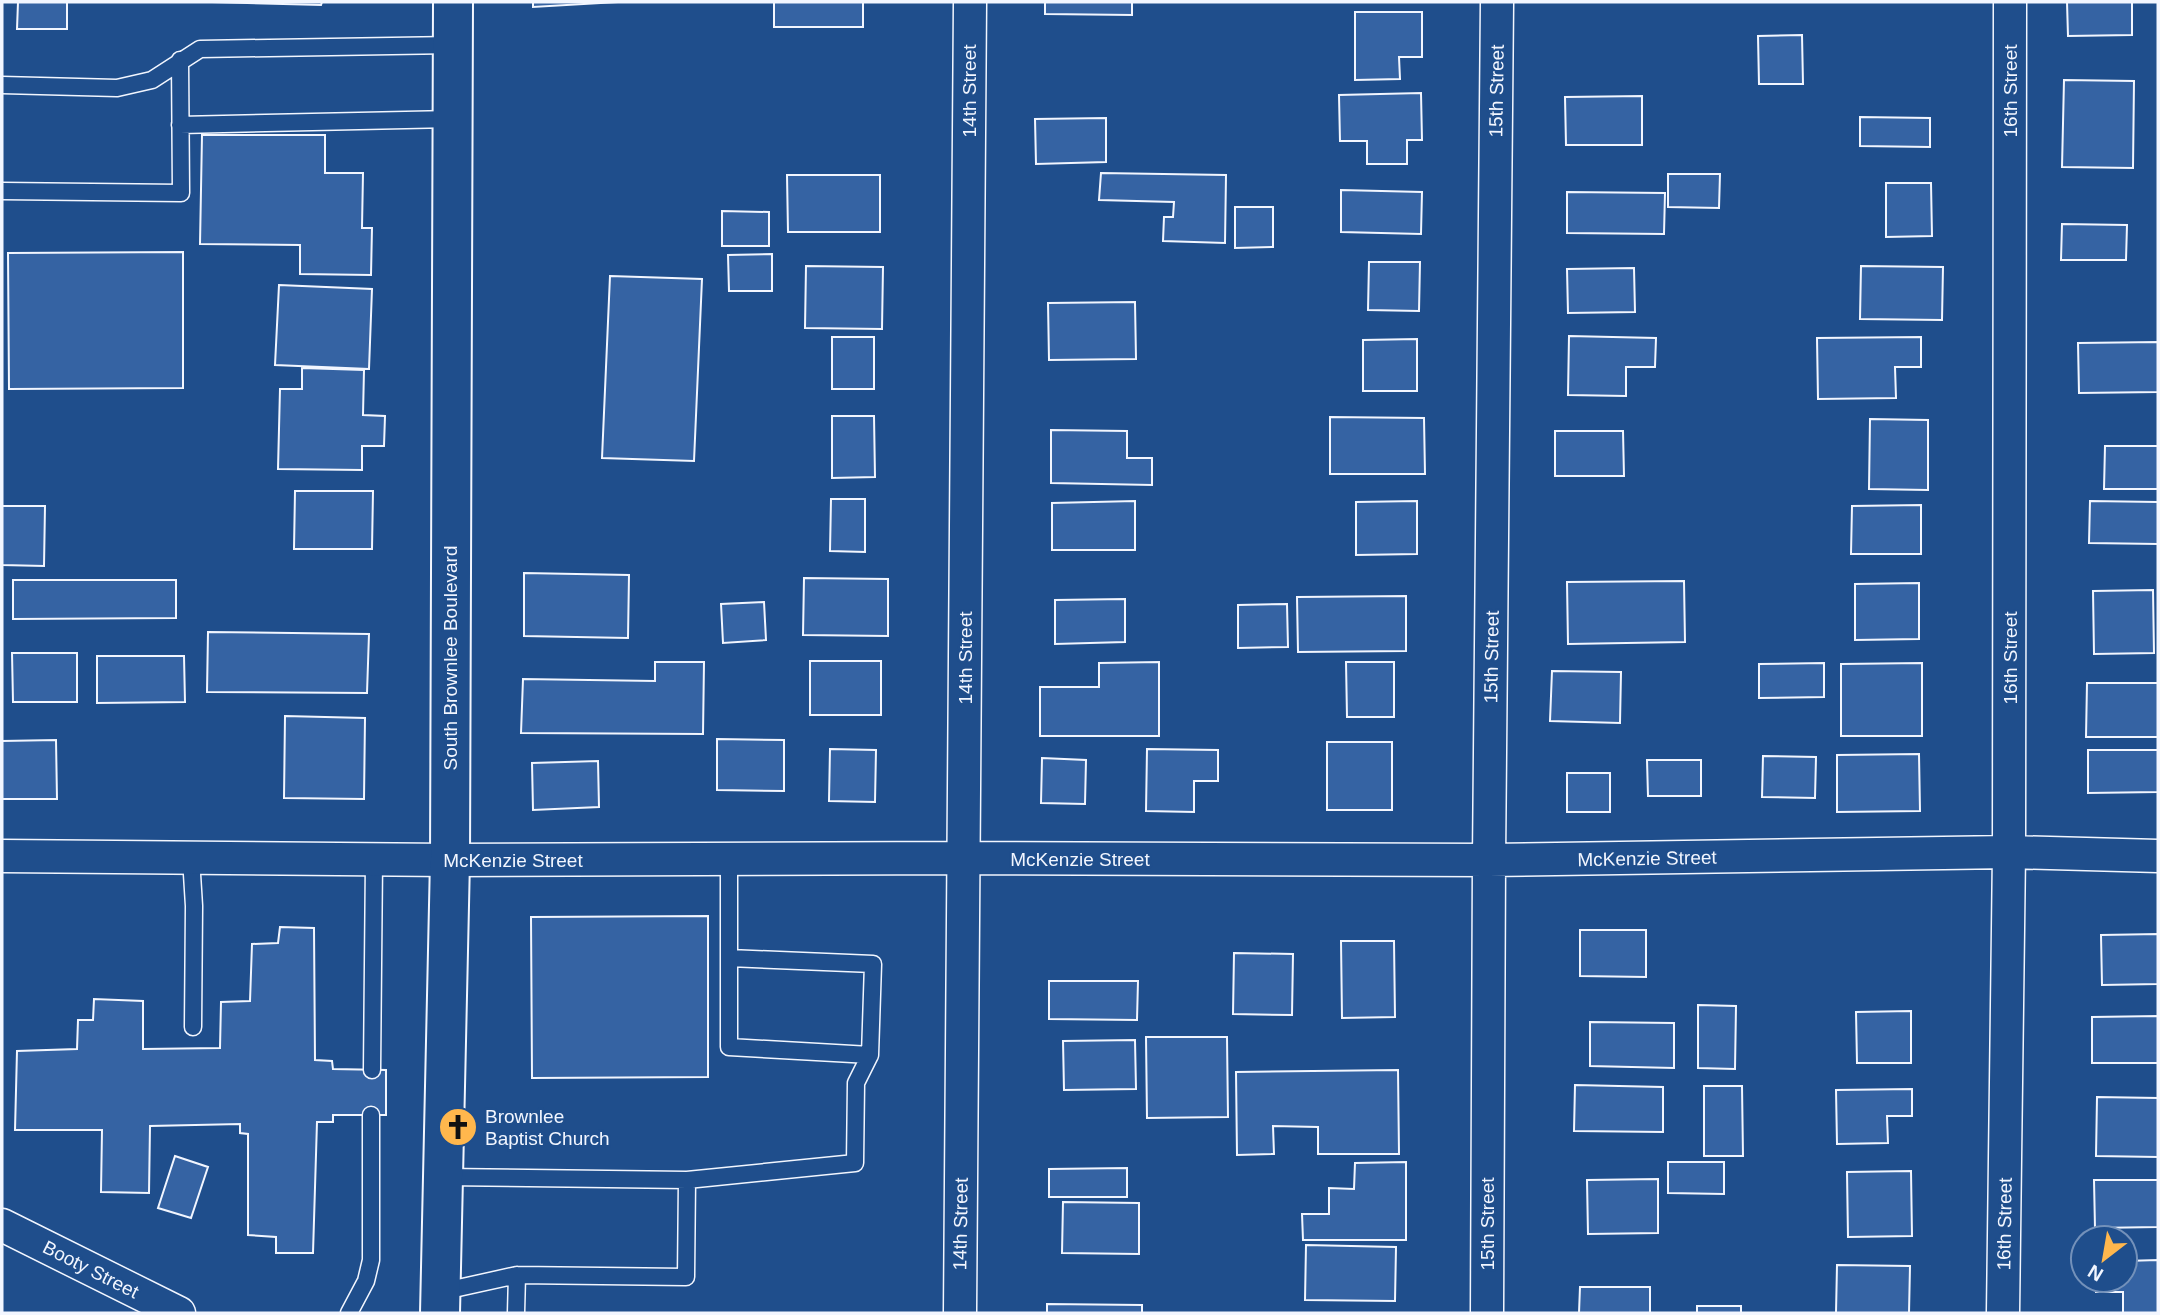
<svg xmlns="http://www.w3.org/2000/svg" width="2160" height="1315" font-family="Arial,sans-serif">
<rect width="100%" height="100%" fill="#1f4e8c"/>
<!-- building -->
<path fill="#3563a3" stroke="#f2f6ff" stroke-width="2" d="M 18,2 L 67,2 L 67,29 L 17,29 Z
M 212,2 L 322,2 L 321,5 Z
M 533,2 L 618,2 L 533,7 Z
M 774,2 L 863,2 L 863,27 L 774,27 Z
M 1045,2 L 1132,2 L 1132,15 L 1045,14 Z
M 2067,2 L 2132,2 L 2132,35 L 2068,36 Z
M 1355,12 L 1422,12 L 1422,57 L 1399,57 L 1400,79 L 1355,80 Z
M 1802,35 L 1803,84 L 1759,84 L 1758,36 Z
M 2064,80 L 2134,81 L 2133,168 L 2062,167 Z
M 1421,93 L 1422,140 L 1407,140 L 1407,164 L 1367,164 L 1367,141 L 1340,141 L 1339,95 Z
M 1642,96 L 1642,145 L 1566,145 L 1565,97 Z
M 1860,117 L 1930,118 L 1930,147 L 1860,146 Z
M 1106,118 L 1106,162 L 1036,164 L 1035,119 Z
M 202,135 L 325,135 L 325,173 L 363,173 L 362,228 L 372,228 L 371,275 L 300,274 L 300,245 L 200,244 Z
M 1101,173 L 1226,175 L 1225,243 L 1163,241 L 1164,217 L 1173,217 L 1174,202 L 1099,200 Z
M 1668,174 L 1720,174 L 1719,208 L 1668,207 Z
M 787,175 L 880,175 L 880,232 L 788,232 Z
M 1886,183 L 1931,183 L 1932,236 L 1886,237 Z
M 1341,190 L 1422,192 L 1421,234 L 1341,232 Z
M 1567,192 L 1665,193 L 1664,234 L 1567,233 Z
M 1235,207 L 1273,207 L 1273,247 L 1235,248 Z
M 722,211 L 769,212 L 769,246 L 722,246 Z
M 2062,224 L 2127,225 L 2126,260 L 2061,260 Z
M 183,252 L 183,388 L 9,389 L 8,253 Z
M 772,254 L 772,291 L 729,291 L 728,255 Z
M 1369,262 L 1420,262 L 1419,311 L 1368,310 Z
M 806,266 L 883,267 L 882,329 L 805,328 Z
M 1861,266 L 1943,267 L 1942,320 L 1860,319 Z
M 1634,268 L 1635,312 L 1568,313 L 1567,269 Z
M 610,276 L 702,279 L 694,461 L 602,458 Z
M 279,285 L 372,289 L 369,369 L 275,365 Z
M 1135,302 L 1136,359 L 1049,360 L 1048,303 Z
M 1569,336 L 1656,338 L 1655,367 L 1626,367 L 1626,396 L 1568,395 Z
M 832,337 L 874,337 L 874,389 L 832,389 Z
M 1921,337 L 1921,367 L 1895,367 L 1896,398 L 1818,399 L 1817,338 Z
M 1417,339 L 1417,391 L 1363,391 L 1363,340 Z
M 2158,342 L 2158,392 L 2079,393 L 2078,343 Z
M 302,368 L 364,370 L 363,415 L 385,416 L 384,446 L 362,446 L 362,470 L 278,469 L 280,389 L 302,389 Z
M 832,416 L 874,416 L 875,477 L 832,478 Z
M 1330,417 L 1424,418 L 1425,474 L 1330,474 Z
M 1870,419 L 1928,420 L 1928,490 L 1869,489 Z
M 1051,430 L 1127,431 L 1127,458 L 1152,458 L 1152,485 L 1051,483 Z
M 1555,431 L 1623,431 L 1624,476 L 1555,476 Z
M 2105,446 L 2158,446 L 2158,489 L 2104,489 Z
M 295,491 L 373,491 L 372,549 L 294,549 Z
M 831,499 L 865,499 L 865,552 L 830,551 Z
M 1135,501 L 1135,550 L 1052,550 L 1052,503 Z
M 1417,501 L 1417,554 L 1356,555 L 1356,502 Z
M 2090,501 L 2158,502 L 2158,544 L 2089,543 Z
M 1921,505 L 1921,554 L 1851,554 L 1852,506 Z
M 2,506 L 45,506 L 44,566 L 2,565 Z
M 524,573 L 629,575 L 628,638 L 524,636 Z
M 804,578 L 888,579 L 888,636 L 803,635 Z
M 13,580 L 176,580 L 176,618 L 13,619 Z
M 1684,581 L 1685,642 L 1568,644 L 1567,582 Z
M 1919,583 L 1919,639 L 1855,640 L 1855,584 Z
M 2153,590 L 2154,653 L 2094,654 L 2093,591 Z
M 1406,596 L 1406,651 L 1298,652 L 1297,597 Z
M 1125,599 L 1125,642 L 1055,644 L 1055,600 Z
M 764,602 L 766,640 L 723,643 L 721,604 Z
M 1287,604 L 1288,647 L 1238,648 L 1238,605 Z
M 208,632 L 369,634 L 367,693 L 207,692 Z
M 12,653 L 77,653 L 77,702 L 13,702 Z
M 97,656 L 184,656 L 185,702 L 97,703 Z
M 810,661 L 881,661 L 881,715 L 810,715 Z
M 655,662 L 704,662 L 703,734 L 521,733 L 523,679 L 655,681 Z
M 1159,662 L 1159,736 L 1040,736 L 1040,687 L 1099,687 L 1099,663 Z
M 1346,662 L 1394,662 L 1394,717 L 1347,717 Z
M 1824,663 L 1824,697 L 1759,698 L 1759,664 Z
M 1922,663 L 1922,736 L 1841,736 L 1841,664 Z
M 1552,671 L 1621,672 L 1620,723 L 1550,721 Z
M 2087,683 L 2158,683 L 2158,737 L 2086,737 Z
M 285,716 L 365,718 L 364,799 L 284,798 Z
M 717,739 L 784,740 L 784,791 L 717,790 Z
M 56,740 L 57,799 L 2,799 L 2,741 Z
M 1327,742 L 1392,742 L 1392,810 L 1327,810 Z
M 830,749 L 876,750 L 875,802 L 829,801 Z
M 1147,749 L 1218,750 L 1218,781 L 1194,781 L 1194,812 L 1146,811 Z
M 2088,750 L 2158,750 L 2158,792 L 2088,793 Z
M 1919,754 L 1920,811 L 1837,812 L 1837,755 Z
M 1763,756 L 1816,757 L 1815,798 L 1762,797 Z
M 1042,758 L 1086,760 L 1085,804 L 1041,803 Z
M 1647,760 L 1701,760 L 1701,796 L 1648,796 Z
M 598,761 L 599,807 L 533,810 L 532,763 Z
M 1567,773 L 1610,773 L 1610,812 L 1567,812 Z
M 708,916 L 708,1077 L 532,1078 L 531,917 Z
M 280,927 L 314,928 L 315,1060 L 332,1061 L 333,1069 L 386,1070 L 386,1115 L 333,1115 L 333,1122 L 317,1122 L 313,1253 L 276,1253 L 276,1237 L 248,1235 L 248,1134 L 240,1133 L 240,1124 L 150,1126 L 149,1193 L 101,1192 L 102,1130 L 15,1130 L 17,1051 L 77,1049 L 78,1020 L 93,1020 L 94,999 L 143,1001 L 143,1049 L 220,1048 L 221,1002 L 250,1001 L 252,944 L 278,943 Z
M 1580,930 L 1646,930 L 1646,977 L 1580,976 Z
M 2158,934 L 2158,984 L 2102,985 L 2101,935 Z
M 1341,941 L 1394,941 L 1395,1017 L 1342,1018 Z
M 1234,953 L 1293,954 L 1292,1015 L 1233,1014 Z
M 1049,981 L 1138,981 L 1137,1020 L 1049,1019 Z
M 1698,1005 L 1736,1006 L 1735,1069 L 1698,1068 Z
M 1911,1011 L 1911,1063 L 1857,1063 L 1856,1012 Z
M 2158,1016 L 2158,1063 L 2092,1063 L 2092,1017 Z
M 1590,1022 L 1674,1023 L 1674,1068 L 1590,1066 Z
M 1146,1037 L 1227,1037 L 1228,1117 L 1147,1118 Z
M 1135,1040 L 1136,1089 L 1064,1090 L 1063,1041 Z
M 1398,1070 L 1399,1154 L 1318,1154 L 1318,1127 L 1273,1126 L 1274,1154 L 1237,1155 L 1236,1072 Z
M 1575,1085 L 1663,1087 L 1663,1132 L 1574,1131 Z
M 1704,1086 L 1742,1086 L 1743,1156 L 1704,1156 Z
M 1912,1089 L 1912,1116 L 1887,1116 L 1888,1143 L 1837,1144 L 1836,1090 Z
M 2097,1097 L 2158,1098 L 2158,1157 L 2096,1156 Z
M 175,1156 L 208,1167 L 191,1218 L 158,1208 Z
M 1406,1162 L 1406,1240 L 1303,1240 L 1302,1214 L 1329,1214 L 1329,1188 L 1354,1189 L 1355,1163 Z
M 1668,1162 L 1724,1162 L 1724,1194 L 1668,1193 Z
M 1127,1168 L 1127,1197 L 1049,1197 L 1049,1169 Z
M 1911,1171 L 1912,1236 L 1848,1237 L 1847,1172 Z
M 1658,1179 L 1658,1233 L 1588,1234 L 1587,1180 Z
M 2094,1180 L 2158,1180 L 2158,1227 L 2095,1228 Z
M 1063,1202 L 1139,1203 L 1139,1254 L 1062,1253 Z
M 1306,1245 L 1396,1247 L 1395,1301 L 1305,1300 Z
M 2158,1260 L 2158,1313 L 2123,1313 L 2123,1292 L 2096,1292 L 2096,1280 L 2125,1280 L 2125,1261 Z
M 1837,1265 L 1910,1266 L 1909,1313 L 1836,1313 Z
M 1580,1287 L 1650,1287 L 1650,1313 L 1579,1313 Z
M 1047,1304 L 1142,1305 L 1142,1313 L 1047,1313 Z
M 1697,1306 L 1741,1306 L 1741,1313 L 1697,1313 Z"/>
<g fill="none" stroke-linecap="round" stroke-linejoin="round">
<defs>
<path id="service" d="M 2,85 L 117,88 L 152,80 L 200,49 L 453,45
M 180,125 L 452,119
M 2,191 L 181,193 L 180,60
M 191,858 L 194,906 L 193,1027
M 729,958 L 729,1047 L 870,1055
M 372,1070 L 374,860
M 687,1180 L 855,1163 L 856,1083 L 870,1055 L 873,964 L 729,958 L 729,859
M 440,1292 L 517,1275 L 686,1277 L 687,1180 L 443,1177
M 349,1313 L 366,1281 L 371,1260 L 371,1115
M 516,1313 L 517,1275"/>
<path id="minor" d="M 2,856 L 450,860 L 964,858 L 1489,860 L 2009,852 L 2158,856
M 2,1225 L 179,1313
M 960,1313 L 970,2
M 1487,1313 L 1489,860 L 1497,2
M 2003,1313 L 2009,852 L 2010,2"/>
<path id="secondary" d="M 440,1313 L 450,860 L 453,2"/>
</defs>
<!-- service casing -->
<use href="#service" stroke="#f2f6ff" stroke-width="19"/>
<!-- minor casing -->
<use href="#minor" stroke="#f2f6ff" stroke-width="35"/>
<!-- secondary casing -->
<use href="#secondary" stroke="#f2f6ff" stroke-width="42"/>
<!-- service -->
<use href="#service" stroke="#1f4e8c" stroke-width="16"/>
<!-- minor -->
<use href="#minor" stroke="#1f4e8c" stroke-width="32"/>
<!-- secondary -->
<use href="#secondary" stroke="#1f4e8c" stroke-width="38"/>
</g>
<!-- icons -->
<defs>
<symbol id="church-disc" viewBox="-11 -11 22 22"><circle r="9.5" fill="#ffb74d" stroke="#1f4e8c"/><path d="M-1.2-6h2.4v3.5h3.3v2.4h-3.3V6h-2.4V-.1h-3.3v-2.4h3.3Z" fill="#111"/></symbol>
</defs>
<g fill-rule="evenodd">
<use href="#church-disc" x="436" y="1105" width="44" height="44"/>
</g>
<g text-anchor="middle" stroke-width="5" stroke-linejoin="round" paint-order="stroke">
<!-- street labels -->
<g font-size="19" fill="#f2f6ff" stroke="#1f4e8c">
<text transform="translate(969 91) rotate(-90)" y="7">14th Street</text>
<text transform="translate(1496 91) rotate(-89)" y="7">15th Street</text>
<text transform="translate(2010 91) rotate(-90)" y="7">16th Street</text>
<text transform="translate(1491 657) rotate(-89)" y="7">15th Street</text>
<text transform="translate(450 658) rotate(-90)" y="7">South Brownlee Boulevard</text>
<text transform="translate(965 658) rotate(-90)" y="7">14th Street</text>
<text transform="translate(2010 658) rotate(-90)" y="7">16th Street</text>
<text transform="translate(1647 858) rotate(-1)" y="7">McKenzie Street</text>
<text x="1080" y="866">McKenzie Street</text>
<text x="513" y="867">McKenzie Street</text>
<text transform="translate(960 1224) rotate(-89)" y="7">14th Street</text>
<text transform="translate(1487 1224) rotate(-90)" y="7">15th Street</text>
<text transform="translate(2004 1224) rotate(-89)" y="7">16th Street</text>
<text transform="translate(91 1269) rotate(27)" y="7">Booty Street</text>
</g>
<!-- poi labels -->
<g font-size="19" fill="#f2f6ff" stroke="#1f4e8c" text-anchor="start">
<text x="485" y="1123">Brownlee<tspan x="485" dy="22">Baptist Church</tspan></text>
</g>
</g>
<!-- border -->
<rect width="2160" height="1315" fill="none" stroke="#f2f6ff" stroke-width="7"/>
<!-- north arrow -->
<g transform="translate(2104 1259) rotate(211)"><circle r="33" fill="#1f4e8c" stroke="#7391ba" stroke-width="2"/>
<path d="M0-5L12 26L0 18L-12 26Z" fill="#ffb74d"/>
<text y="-10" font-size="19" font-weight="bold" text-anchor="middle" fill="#f2f6ff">N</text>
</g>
</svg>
